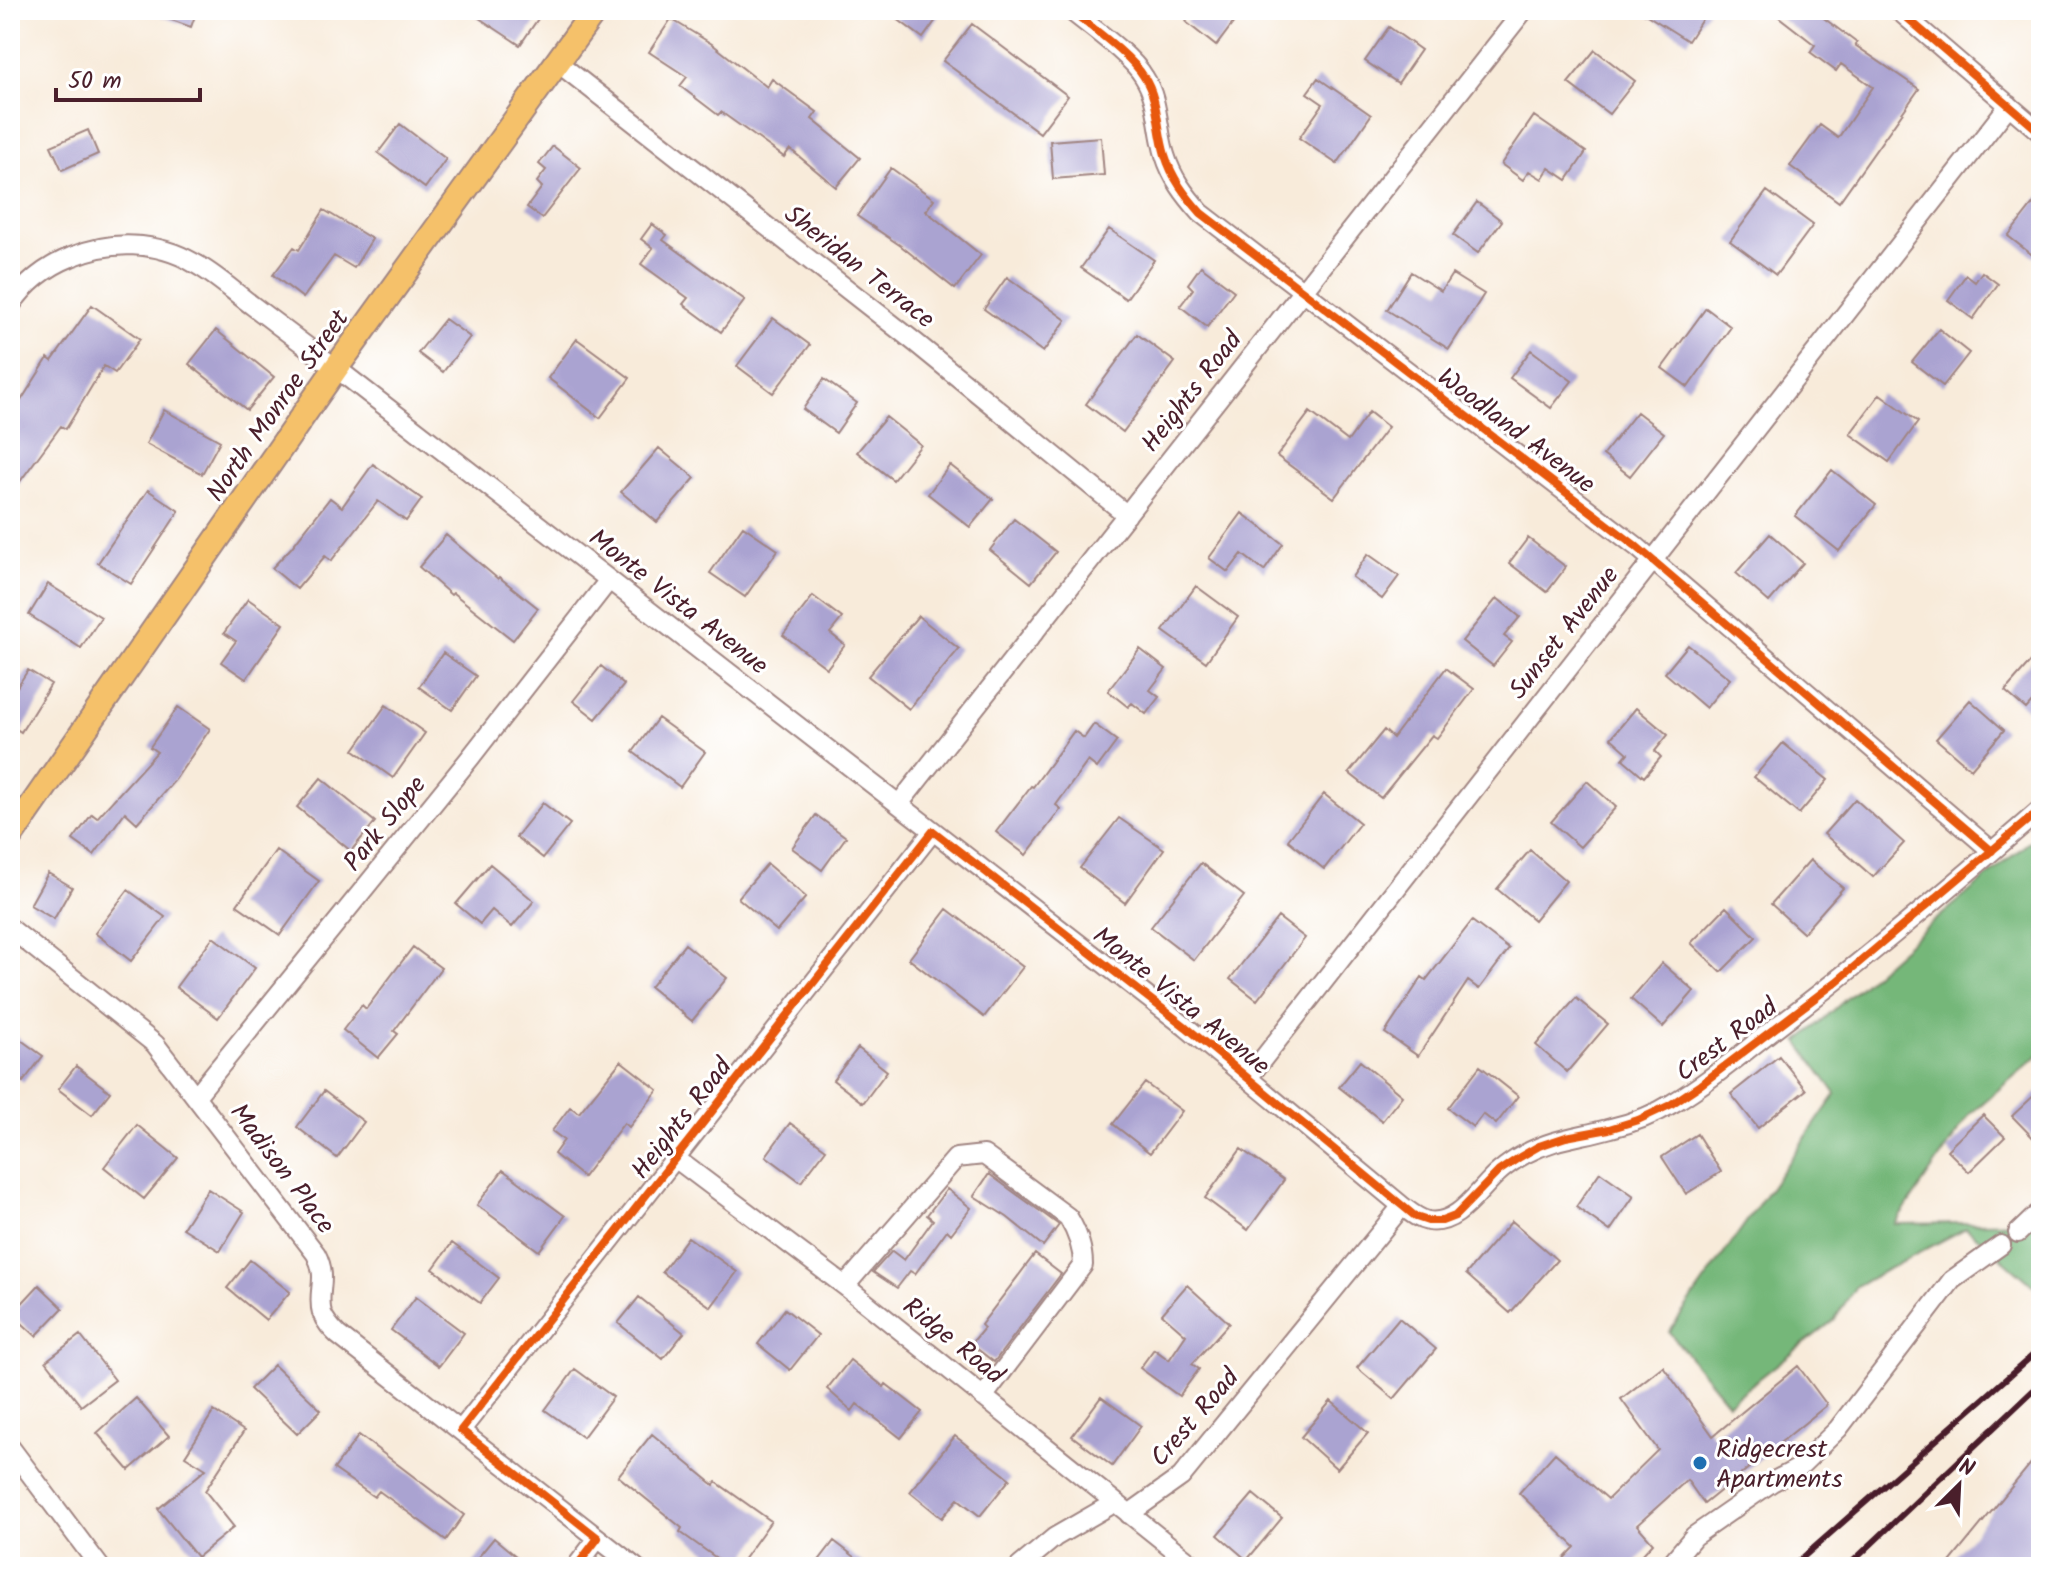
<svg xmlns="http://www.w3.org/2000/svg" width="2051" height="1577" font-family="Kalam,sans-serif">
<rect width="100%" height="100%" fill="#fff"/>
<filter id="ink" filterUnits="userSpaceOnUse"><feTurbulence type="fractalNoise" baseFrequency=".0125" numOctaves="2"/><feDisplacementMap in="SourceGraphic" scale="16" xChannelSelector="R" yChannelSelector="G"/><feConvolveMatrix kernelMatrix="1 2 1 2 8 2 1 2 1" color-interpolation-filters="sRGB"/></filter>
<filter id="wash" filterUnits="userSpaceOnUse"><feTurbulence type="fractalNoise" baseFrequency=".006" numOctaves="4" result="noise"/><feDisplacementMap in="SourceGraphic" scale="32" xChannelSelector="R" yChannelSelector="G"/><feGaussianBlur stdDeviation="1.8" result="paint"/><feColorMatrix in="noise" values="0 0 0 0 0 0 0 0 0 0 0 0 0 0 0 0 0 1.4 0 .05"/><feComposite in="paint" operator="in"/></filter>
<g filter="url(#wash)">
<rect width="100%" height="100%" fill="#f8ebda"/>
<!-- forest -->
<path fill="#75b779" stroke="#606b52" stroke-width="2" d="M 2041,832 L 2041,1053 L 1970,1114 L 1895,1224 L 2041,1222 L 2041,1292 L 1966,1228 L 1856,1286 L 1834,1320 L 1728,1403 L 1669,1332 L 1836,1094 L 1798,1042 L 1914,938 Z"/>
<g id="blocks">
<!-- building -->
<path fill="#aaa3d1" d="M 150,10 L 197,10 L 191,27 L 149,12 Z
M 467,10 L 544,10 L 520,45 Z
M 885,10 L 943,10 L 923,38 Z
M 1195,10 L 1226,10 L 1237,18 L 1216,46 L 1186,22 Z
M 1639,10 L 1708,10 L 1688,41 Z
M 1770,10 L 1813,10 L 1857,43 L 1855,45 L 1919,89 L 1839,202 L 1790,166 L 1820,125 L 1838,138 L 1873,87 L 1841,64 L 1836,71 L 1810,52 L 1815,45 Z
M 671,19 L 712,44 L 767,87 L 772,79 L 817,112 L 812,119 L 860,158 L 836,187 L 790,149 L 784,157 L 721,112 L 718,115 L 680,86 L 687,77 L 649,52 Z
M 972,24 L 1068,96 L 1040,133 L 943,61 Z
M 1389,27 L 1421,50 L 1398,83 L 1365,61 Z
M 1595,50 L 1635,81 L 1609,114 L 1568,83 Z
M 1318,78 L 1371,115 L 1337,164 L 1299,138 L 1323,104 L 1307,93 Z
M 1534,116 L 1586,152 L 1567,180 L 1549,168 L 1542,179 L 1529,171 L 1523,180 L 1501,164 Z
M 400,124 L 446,159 L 425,188 L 378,153 Z
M 88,130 L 98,154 L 62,170 L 51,146 Z
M 1101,137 L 1104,175 L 1053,179 L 1050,141 Z
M 553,146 L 581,168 L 542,218 L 527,207 L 542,187 L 537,182 L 546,170 L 539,164 Z
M 891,168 L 934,199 L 926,211 L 981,255 L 955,289 L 901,246 L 857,216 Z
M 1767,191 L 1813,225 L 1776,275 L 1730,241 Z
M 2041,194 L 2041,249 L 2035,257 L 2008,236 Z
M 1477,202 L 1502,221 L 1478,253 L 1453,235 Z
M 324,210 L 372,239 L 354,268 L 334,256 L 303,298 L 273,275 L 294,247 L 299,250 Z
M 652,224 L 667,235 L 663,240 L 745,300 L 721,332 L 683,304 L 688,298 L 641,264 L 653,248 L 641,239 Z
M 1109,229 L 1154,260 L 1126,299 L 1081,268 Z
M 1201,266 L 1234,291 L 1207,327 L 1180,306 L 1193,289 L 1188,284 Z
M 1411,272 L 1441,291 L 1452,274 L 1484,294 L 1449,349 L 1387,310 Z
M 1982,272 L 1998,284 L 1973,319 L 1948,300 L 1966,275 L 1975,282 Z
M 1007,277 L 1066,320 L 1043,352 L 984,309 Z
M 92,305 L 140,339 L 115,373 L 104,366 L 66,429 L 61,426 L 10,495 L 10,418 L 48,358 L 52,361 Z
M 1706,308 L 1731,327 L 1688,387 L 1662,368 Z
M 773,318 L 810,345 L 773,393 L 737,366 Z
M 445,319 L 470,337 L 443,372 L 418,353 Z
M 1939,329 L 1969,353 L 1943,386 L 1912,362 Z
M 216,330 L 274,377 L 247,410 L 189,364 Z
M 1137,334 L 1175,362 L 1123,432 L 1086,404 Z
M 577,339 L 630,378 L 600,418 L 548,378 Z
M 1531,350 L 1572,381 L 1551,408 L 1510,378 Z
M 824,379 L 857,403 L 836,433 L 803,409 Z
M 1880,394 L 1918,422 L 1889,462 L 1850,434 Z
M 164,410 L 220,441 L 202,474 L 146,444 Z
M 1310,412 L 1348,441 L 1369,412 L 1388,427 L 1334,498 L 1277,456 Z
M 1637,412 L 1664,433 L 1630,476 L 1603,455 Z
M 886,417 L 921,445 L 893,480 L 857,452 Z
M 659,448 L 695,478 L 657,522 L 621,492 Z
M 373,464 L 422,499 L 406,521 L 378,501 L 331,561 L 325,556 L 297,589 L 272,568 L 291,548 L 330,498 L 342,507 Z
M 950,465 L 993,499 L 970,527 L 928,494 Z
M 1832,470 L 1876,505 L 1839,551 L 1795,516 Z
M 148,490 L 179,511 L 131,584 L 98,563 Z
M 1242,513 L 1283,544 L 1264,571 L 1242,554 L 1228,572 L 1209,558 Z
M 1014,519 L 1056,552 L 1031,583 L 990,550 Z
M 743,526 L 778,550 L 745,597 L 710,573 Z
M 1770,534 L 1803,563 L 1769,602 L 1736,573 Z
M 446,535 L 498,579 L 499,577 L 538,608 L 513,640 L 453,593 L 451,595 L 419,567 Z
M 1528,538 L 1566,567 L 1547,592 L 1509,563 Z
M 1368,554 L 1399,576 L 1382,599 L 1352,577 Z
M 48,584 L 101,617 L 81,648 L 29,615 Z
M 1196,586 L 1238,617 L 1206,662 L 1163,631 Z
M 813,596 L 842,618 L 830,633 L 845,645 L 827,668 L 783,635 Z
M 1497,598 L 1520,617 L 1504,636 L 1512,642 L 1493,666 L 1462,641 Z
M 248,599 L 284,624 L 246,679 L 221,662 L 236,641 L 224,633 Z
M 918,616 L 959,649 L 909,709 L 868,676 Z
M 1688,645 L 1730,679 L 1706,708 L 1665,673 Z
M 1140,649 L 1166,669 L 1150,690 L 1159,697 L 1146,714 L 1132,703 L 1128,707 L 1108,691 Z
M 2041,650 L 2041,692 L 2026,709 L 2005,691 Z
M 443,653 L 476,676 L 452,710 L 419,687 Z
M 601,666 L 624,685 L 596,719 L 573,701 Z
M 1446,668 L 1474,689 L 1437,738 L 1432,735 L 1381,798 L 1349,773 L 1384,730 L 1393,738 Z
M 28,670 L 51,684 L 21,732 L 10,725 L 10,683 L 17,687 Z
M 1970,700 L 2004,730 L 1971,769 L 1936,739 Z
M 386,705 L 425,733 L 393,778 L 354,750 Z
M 178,707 L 210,729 L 175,780 L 137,823 L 125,812 L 94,855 L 73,840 L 92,814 L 97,818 L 157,752 L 150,747 Z
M 1636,708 L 1668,735 L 1655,751 L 1661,757 L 1644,777 L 1623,759 L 1628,753 L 1611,738 Z
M 658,718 L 705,752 L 680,787 L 633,752 Z
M 1094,724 L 1117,741 L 1097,768 L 1088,761 L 1056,805 L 1061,809 L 1026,855 L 996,832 L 1031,786 L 1033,787 L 1074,731 L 1084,738 Z
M 1783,743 L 1828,780 L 1799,814 L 1754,777 Z
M 321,778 L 375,822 L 351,851 L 297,807 Z
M 1587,781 L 1616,807 L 1580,847 L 1551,822 Z
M 1324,794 L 1360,823 L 1324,869 L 1288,840 Z
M 1855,799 L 1904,843 L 1873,877 L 1824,834 Z
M 543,803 L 570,824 L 543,858 L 516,837 Z
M 816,815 L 846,837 L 822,870 L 792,848 Z
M 1119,818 L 1164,849 L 1125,903 L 1080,868 Z
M 276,850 L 319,881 L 280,935 L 237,905 Z
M 1530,850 L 1566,881 L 1534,920 L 1497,889 Z
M 1810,860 L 1843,888 L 1803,933 L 1771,904 Z
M 1201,863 L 1244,896 L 1194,960 L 1151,927 Z
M 490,864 L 534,901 L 512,927 L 492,910 L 480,924 L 456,904 Z
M 767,864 L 806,897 L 777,931 L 738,898 Z
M 48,873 L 72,887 L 54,919 L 30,905 Z
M 128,890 L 165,917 L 131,961 L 95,933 Z
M 1726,907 L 1756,937 L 1721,972 L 1691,943 Z
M 947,909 L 1023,967 L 984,1017 L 909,959 Z
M 1278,917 L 1305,938 L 1257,1000 L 1230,979 Z
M 1472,921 L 1509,949 L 1479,989 L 1468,981 L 1418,1056 L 1385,1033 L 1422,977 L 1426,980 Z
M 213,937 L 255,968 L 218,1018 L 176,987 Z
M 685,944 L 727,978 L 692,1021 L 650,987 Z
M 413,947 L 441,968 L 394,1031 L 398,1034 L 378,1058 L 343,1030 L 362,1005 L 366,1009 Z
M 1662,963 L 1694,991 L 1663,1027 L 1631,999 Z
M 1576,998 L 1608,1024 L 1567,1072 L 1536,1045 Z
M 10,1032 L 43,1056 L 23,1082 L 10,1073 Z
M 858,1048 L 887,1071 L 863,1103 L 833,1080 Z
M 1779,1056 L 1806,1090 L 1758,1128 L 1731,1094 Z
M 621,1061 L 658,1090 L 629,1127 L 624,1123 L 583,1177 L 554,1154 L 564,1140 L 552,1131 L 570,1107 L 579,1113 Z
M 1360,1061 L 1402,1096 L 1382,1121 L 1339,1087 Z
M 76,1066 L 110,1092 L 92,1115 L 58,1089 Z
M 1480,1066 L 1518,1096 L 1496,1124 L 1483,1114 L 1473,1127 L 1448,1108 Z
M 1145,1083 L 1182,1111 L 1150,1153 L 1113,1124 Z
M 2041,1089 L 2041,1146 L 2012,1116 Z
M 324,1091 L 364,1122 L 337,1158 L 297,1127 Z
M 1983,1115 L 2005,1137 L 1969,1172 L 1947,1150 Z
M 790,1123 L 826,1149 L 801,1182 L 766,1156 Z
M 137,1125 L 178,1158 L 144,1199 L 104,1167 Z
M 1697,1134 L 1721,1172 L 1686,1194 L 1662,1157 Z
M 1241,1149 L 1284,1180 L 1248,1230 L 1205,1198 Z
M 503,1170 L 565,1216 L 539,1251 L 477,1205 Z
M 1600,1172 L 1634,1196 L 1610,1231 L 1576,1207 Z
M 989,1174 L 1059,1225 L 1043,1246 L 1007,1217 L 974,1196 Z
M 208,1189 L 244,1212 L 220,1251 L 183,1228 Z
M 947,1189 L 971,1208 L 951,1234 L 947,1230 L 915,1274 L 910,1271 L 897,1288 L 873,1272 L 892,1251 L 904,1260 L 933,1220 L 927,1215 Z
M 1512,1221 L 1557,1260 L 1510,1313 L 1466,1274 Z
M 688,1237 L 737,1272 L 711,1307 L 662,1272 Z
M 452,1243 L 499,1278 L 480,1303 L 433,1269 Z
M 1035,1254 L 1061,1274 L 994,1362 L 971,1344 L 984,1328 L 981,1325 Z
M 250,1260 L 290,1292 L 266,1320 L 227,1288 Z
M 39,1285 L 63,1308 L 36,1336 L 12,1314 Z
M 1187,1285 L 1229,1323 L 1192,1364 L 1199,1369 L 1179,1396 L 1140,1368 L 1154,1349 L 1169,1360 L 1186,1335 L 1162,1314 Z
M 416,1297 L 464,1333 L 439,1366 L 391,1330 Z
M 639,1297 L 684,1333 L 663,1359 L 618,1323 Z
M 785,1309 L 818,1335 L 790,1370 L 758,1344 Z
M 1399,1318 L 1436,1349 L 1394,1399 L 1357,1368 Z
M 80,1335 L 115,1380 L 81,1406 L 46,1361 Z
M 850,1360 L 884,1387 L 886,1384 L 922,1412 L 901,1438 L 857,1404 L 852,1411 L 827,1389 Z
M 274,1365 L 321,1410 L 297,1434 L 250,1389 Z
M 1663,1366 L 1713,1436 L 1798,1366 L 1827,1405 L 1704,1504 L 1687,1480 L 1637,1525 L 1653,1543 L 1631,1567 L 1556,1567 L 1575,1547 L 1519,1493 L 1555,1453 L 1608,1499 L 1658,1450 L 1621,1399 Z
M 575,1369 L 613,1397 L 583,1437 L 545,1410 Z
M 1101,1397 L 1141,1426 L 1112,1466 L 1072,1436 Z
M 136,1398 L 169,1436 L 129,1470 L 97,1433 Z
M 1331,1401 L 1368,1433 L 1337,1469 L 1301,1437 Z
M 214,1411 L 244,1431 L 205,1491 L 234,1527 L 197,1557 L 158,1509 L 206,1469 L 185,1456 Z
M 652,1434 L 714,1485 L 716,1482 L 771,1521 L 738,1567 L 729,1567 L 680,1532 L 682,1528 L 618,1476 Z
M 359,1435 L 464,1515 L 446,1540 L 379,1491 L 374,1497 L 334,1469 Z
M 955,1436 L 1010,1479 L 980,1516 L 958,1499 L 942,1518 L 910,1492 Z
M 2041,1451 L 2041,1567 L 1946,1567 Z
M 1253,1494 L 1282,1518 L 1247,1560 L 1218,1535 Z
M 494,1538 L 529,1567 L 470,1567 Z
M 834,1541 L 868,1567 L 814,1567 Z"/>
</g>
</g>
<g filter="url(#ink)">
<use href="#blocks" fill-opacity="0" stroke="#a18582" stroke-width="2"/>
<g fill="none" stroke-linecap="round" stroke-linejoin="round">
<defs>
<path id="minor" d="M 1070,10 C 1091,27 1131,55 1144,77 C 1159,100 1157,129 1165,155 C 1172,178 1185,195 1201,213 L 1636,546 L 1992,851
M 1898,10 L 2041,133
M 557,62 L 916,343 L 1127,515
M 10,306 C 25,284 46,267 71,257 C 110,240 157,241 194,263 C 215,274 234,292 253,306 C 281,327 308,348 336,368 L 1186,1027 L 1402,1206 C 1410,1212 1418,1219 1428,1221 C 1459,1226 1479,1188 1500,1171 C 1507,1165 1516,1159 1525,1154 C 1554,1138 1580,1137 1611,1128 C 1632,1123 1654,1115 1673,1103 C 1710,1081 1745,1051 1780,1024 C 1870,956 1956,883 2041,809
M 899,804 L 1524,10
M 10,928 L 155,1044 L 316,1254 C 329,1279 316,1292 322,1313 C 325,1322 332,1329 338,1335 L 635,1567
M 1248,1078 L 2009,105
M 196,1096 L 470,758 L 609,580
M 675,1158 L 845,1286 L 1196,1567
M 2018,1233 L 2041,1211
M 845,1286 L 956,1158 L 984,1155 L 1068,1217 C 1077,1232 1083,1247 1083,1265 L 983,1397
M 461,1430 L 933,831
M 10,1447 L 100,1567
M 1129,1514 L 1181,1477 L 1402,1206
M 576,1567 L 598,1538
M 1019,1567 L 1055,1537 L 1114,1503
M 1668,1567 L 1694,1536 L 1772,1482 L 1797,1469 L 1838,1429 L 1952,1280 L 2001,1245"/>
<path id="major" d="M 10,837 L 336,368 L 595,10"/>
</defs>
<!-- minor casing -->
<use href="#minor" stroke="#a18582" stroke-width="22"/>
<!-- major casing -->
<use href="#major" stroke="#a18582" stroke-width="28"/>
<!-- minor -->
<use href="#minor" stroke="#fff" stroke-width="18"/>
<!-- major -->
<use href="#major" stroke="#f5c16b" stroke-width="24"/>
<!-- rail -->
<path stroke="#4a1f2b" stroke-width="6" d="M 1792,1567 L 2041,1348
M 1847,1567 L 2041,1383"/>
<defs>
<path id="cycleway" d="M 1070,10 C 1091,27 1131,55 1144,77 C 1159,100 1157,129 1165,155 C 1172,178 1185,195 1201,213 L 1636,546 L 1992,851
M 1898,10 L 2041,133
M 576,1567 L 598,1538 L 461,1430 L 933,831 L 1186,1027 L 1416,1217 L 1428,1221 L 1442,1221 L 1455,1216 L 1499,1171 L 1520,1157 L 1539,1146 L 1566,1137 L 1609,1129 L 1638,1120 L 1670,1105 L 1700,1085 L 1836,982 L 2041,809"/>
</defs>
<!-- cycleway casing -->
<use href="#cycleway" stroke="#fff" stroke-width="13"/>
<!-- cycleway -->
<use href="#cycleway" stroke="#e8590c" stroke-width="8"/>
</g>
</g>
<!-- markers -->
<circle fill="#1f6fb2" stroke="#fff" stroke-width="3" cx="1700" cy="1463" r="8"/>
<g text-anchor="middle" stroke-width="6" stroke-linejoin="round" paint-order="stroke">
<!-- street labels -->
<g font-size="26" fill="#4a1f2b" stroke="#fff">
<text transform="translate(860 266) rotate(38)" y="9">Sheridan Terrace</text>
<text transform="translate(1191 391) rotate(-52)" y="9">Heights Road</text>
<text transform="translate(277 405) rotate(-55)" y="9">North Monroe Street</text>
<text transform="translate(1517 430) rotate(37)" y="9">Woodland Avenue</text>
<text transform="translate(679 601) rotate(38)" y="9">Monte Vista Avenue</text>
<text transform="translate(1563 632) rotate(-52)" y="9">Sunset Avenue</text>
<text transform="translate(384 823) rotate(-51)" y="9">Park Slope</text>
<text transform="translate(1182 1000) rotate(39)" y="9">Monte Vista Avenue</text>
<text transform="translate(1726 1039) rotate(-37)" y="9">Crest Road</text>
<text transform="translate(681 1118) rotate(-52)" y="9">Heights Road</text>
<text transform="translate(283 1168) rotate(53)" y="9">Madison Place</text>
<text transform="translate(954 1340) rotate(39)" y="9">Ridge Road</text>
<text transform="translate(1194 1417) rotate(-49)" y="9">Crest Road</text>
</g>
<!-- poi labels -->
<g font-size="26" fill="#4a1f2b" stroke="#fff" text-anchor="start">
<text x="1716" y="1457">Ridgecrest<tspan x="1716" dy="30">Apartments</tspan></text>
</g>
</g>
<!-- margin -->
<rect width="2051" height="1577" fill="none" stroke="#fff" stroke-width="40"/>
<!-- north arrow -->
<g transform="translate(1959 1485) rotate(24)" stroke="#ffffff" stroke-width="6" paint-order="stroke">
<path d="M0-6L14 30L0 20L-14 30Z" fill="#4a1f2b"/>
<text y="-12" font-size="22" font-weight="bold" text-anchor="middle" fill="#4a1f2b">N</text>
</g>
<!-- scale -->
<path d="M56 88v12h144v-12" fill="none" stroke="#4a1f2b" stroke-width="4"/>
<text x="68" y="88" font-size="24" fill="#4a1f2b" stroke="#ffffff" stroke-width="6" paint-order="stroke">50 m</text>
</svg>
